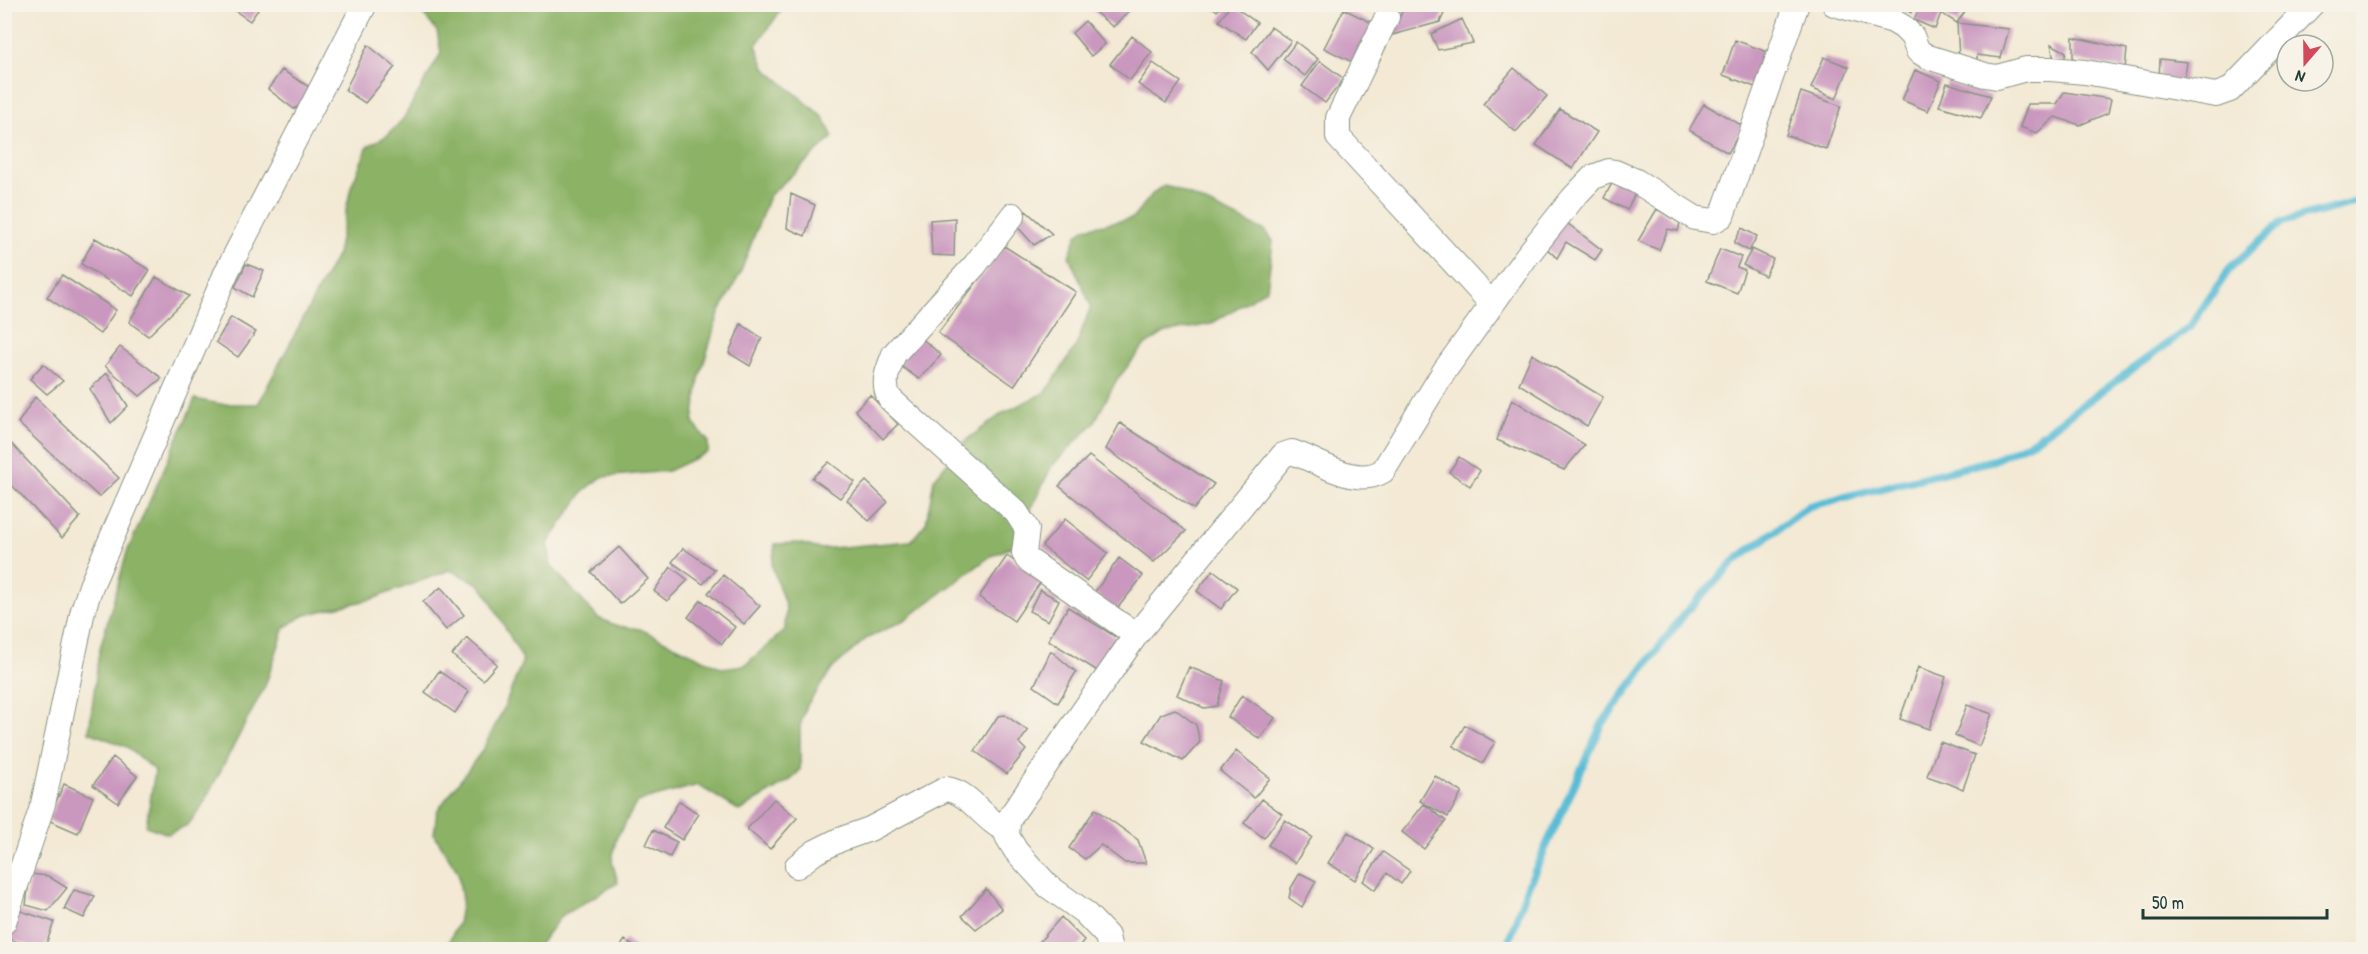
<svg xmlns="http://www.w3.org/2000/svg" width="2368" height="954" font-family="'Patrick Hand',sans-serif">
<rect width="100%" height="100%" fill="#f7f3e8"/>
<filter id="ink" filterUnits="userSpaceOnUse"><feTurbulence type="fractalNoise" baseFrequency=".0167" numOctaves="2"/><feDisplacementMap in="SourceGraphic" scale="12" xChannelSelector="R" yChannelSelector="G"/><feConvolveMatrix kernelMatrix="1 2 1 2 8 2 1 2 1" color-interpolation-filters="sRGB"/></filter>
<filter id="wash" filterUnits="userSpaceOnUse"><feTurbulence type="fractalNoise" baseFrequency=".008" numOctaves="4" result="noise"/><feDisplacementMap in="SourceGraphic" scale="24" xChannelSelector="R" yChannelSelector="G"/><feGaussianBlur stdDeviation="1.35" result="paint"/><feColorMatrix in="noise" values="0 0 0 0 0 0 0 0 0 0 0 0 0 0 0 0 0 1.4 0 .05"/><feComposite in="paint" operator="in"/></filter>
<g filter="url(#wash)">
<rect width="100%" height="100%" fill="#f3e9d4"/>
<!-- forest -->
<path fill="#8cb266" stroke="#56784d" stroke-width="1.5" d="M 426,5 L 785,5 L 756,45 L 765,68 L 823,117 L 833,137 L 769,196 L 740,274 L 719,313 L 699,379 L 693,423 L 708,441 L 708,452 L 668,471 L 602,477 L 584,491 L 548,543 L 551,566 L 598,618 L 618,626 L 640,629 L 722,668 L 745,665 L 785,630 L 786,608 L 772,566 L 775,544 L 799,543 L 820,549 L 911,541 L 926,523 L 934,479 L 965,441 L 1003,413 L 1046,392 L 1076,346 L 1091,306 L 1069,256 L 1077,235 L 1085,228 L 1133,218 L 1154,192 L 1164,186 L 1176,189 L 1266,231 L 1273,241 L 1267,289 L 1211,324 L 1164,333 L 1144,346 L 1116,381 L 1094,423 L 1052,466 L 1012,547 L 991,556 L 906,619 L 866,639 L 833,668 L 807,705 L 800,726 L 800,770 L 792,779 L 740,811 L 698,785 L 637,802 L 616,839 L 612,861 L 618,883 L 561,916 L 536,949 L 445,949 L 458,923 L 462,901 L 458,872 L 434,834 L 437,811 L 482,751 L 503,710 L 523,660 L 486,593 L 479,584 L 450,570 L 372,599 L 305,615 L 285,627 L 265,686 L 202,806 L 188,825 L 168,834 L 146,826 L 155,771 L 127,747 L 89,732 L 99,652 L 127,552 L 195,399 L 220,404 L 258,404 L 337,254 L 351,187 L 368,146 L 388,135 L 403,119 L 441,53 L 437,31 L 423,14 Z"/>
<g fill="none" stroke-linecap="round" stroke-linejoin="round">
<!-- stream -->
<path stroke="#58bcd6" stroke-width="8" d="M 1506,950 L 1527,888 L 1602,724 L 1685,613 L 1736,560 L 1809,506 L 1994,460 L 2033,441 L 2189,328 L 2231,267 L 2282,222 L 2364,200"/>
</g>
<g id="blocks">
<!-- building -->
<path fill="#ca98bf" d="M 233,4 L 262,4 L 250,21 L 231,8 Z
M 1085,4 L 1136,4 L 1113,27 Z
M 1209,4 L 1222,4 L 1217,11 Z
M 1231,4 L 1257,23 L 1246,39 L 1219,21 Z
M 1897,4 L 1915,4 L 1911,13 Z
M 1921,4 L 1970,4 L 1957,23 L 1941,13 L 1935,29 L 1914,20 Z
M 1405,5 L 1448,5 L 1440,22 L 1392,35 Z
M 1344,9 L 1376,25 L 1356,64 L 1324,48 Z
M 1462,19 L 1473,43 L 1438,50 L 1431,34 Z
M 1085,21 L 1105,44 L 1091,56 L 1072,33 Z
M 1957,23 L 2009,29 L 2001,58 L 1977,55 L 1977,64 L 1959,58 Z
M 1271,27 L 1291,41 L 1268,70 L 1252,52 Z
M 1132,36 L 1152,52 L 1130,80 L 1110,64 Z
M 2073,37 L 2127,49 L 2125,69 L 2073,59 Z
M 1735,40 L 1767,52 L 1755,87 L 1723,75 Z
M 1296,42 L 1318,59 L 1305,76 L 1283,59 Z
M 2051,44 L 2066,52 L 2064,62 L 2054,61 Z
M 368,45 L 395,67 L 365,103 L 345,90 Z
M 1824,57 L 1849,67 L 1836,99 L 1811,88 Z
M 2160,59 L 2187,62 L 2184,82 L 2159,79 Z
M 1320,61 L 1344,79 L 1325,103 L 1302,86 Z
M 1153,63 L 1181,82 L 1166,103 L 1138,84 Z
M 1514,68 L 1547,96 L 1516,132 L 1483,104 Z
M 282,70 L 311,88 L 306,102 L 294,109 L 268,89 Z
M 1915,70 L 1941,81 L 1928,111 L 1902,100 Z
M 1947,83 L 1991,96 L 1981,118 L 1939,106 Z
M 1801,92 L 1841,106 L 1826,149 L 1786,135 Z
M 2064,92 L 2111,99 L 2108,113 L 2080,125 L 2055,117 L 2037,133 L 2020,127 L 2028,104 L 2057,104 Z
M 1704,104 L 1743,126 L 1728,153 L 1689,130 Z
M 1560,109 L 1597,132 L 1573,169 L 1536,145 Z
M 1616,176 L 1638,187 L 1627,210 L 1604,198 Z
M 791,194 L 815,205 L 805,236 L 787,228 Z
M 1657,209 L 1680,223 L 1678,231 L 1668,229 L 1659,250 L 1638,241 Z
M 1026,211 L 1052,234 L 1034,245 L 1015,224 Z
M 955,218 L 954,256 L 932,255 L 930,220 Z
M 1563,220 L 1602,250 L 1595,260 L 1566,242 L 1557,258 L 1542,244 Z
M 1742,228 L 1757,236 L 1749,251 L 1734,243 Z
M 95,238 L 150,270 L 133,296 L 81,264 Z
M 1004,246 L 1076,292 L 1014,386 L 938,333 Z
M 1720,249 L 1741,257 L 1737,267 L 1745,270 L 1737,293 L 1707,281 Z
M 1752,249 L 1773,259 L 1765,276 L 1743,265 Z
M 246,264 L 264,271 L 252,297 L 235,287 Z
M 62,275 L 116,310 L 100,334 L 47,297 Z
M 156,277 L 189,296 L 148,336 L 129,322 Z
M 231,317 L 256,332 L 238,357 L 216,342 Z
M 741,324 L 762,338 L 750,366 L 729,353 Z
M 918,335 L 941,355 L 919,379 L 898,364 Z
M 120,347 L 162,378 L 140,396 L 105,366 Z
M 1532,354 L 1603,397 L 1587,426 L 1519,384 Z
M 43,364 L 63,381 L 47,394 L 30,379 Z
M 107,373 L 128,406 L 111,423 L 90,389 Z
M 870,395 L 898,424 L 883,439 L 855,410 Z
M 35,397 L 119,478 L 99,497 L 18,423 Z
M 1512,399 L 1585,445 L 1564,470 L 1497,440 Z
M 1120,423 L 1214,484 L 1194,509 L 1106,449 Z
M 5,437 L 80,517 L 62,538 L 5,478 Z
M 1089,456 L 1186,531 L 1154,562 L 1059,486 Z
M 1459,457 L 1480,471 L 1470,486 L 1449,472 Z
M 829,462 L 855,482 L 840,498 L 812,478 Z
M 866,481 L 888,502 L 869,521 L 847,500 Z
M 1065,519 L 1108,553 L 1086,581 L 1042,546 Z
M 619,547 L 648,579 L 620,604 L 591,572 Z
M 683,548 L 715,570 L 703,584 L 672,562 Z
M 1007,556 L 1042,580 L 1014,621 L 979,597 Z
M 1119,558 L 1143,576 L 1116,610 L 1094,593 Z
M 671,567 L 688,580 L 667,601 L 654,591 Z
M 1213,570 L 1237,588 L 1221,609 L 1197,591 Z
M 723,575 L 760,606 L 744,624 L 708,593 Z
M 441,587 L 464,615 L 446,630 L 423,602 Z
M 1040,590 L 1059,600 L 1048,621 L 1029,611 Z
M 701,600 L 735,627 L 722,644 L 688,617 Z
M 1068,607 L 1119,639 L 1099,672 L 1048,640 Z
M 467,638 L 497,664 L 483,680 L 452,655 Z
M 1051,651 L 1076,672 L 1058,703 L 1034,686 Z
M 1189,667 L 1224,681 L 1217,706 L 1204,708 L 1177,695 Z
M 1918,667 L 1946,677 L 1929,729 L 1900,719 Z
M 439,671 L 469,692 L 455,713 L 425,692 Z
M 1242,695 L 1275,718 L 1260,739 L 1228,717 Z
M 1967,705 L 1992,714 L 1979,746 L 1955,736 Z
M 1175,709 L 1196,725 L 1200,742 L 1183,761 L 1144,741 L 1161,714 Z
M 1005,715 L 1028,731 L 1019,743 L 1026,750 L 1007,774 L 975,751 L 998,716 Z
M 1465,725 L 1495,742 L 1483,763 L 1453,746 Z
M 1940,742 L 1975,755 L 1963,789 L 1927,776 Z
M 1236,751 L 1270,778 L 1254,798 L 1220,771 Z
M 113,757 L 137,776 L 118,803 L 93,785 Z
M 1435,776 L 1462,792 L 1448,817 L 1420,801 Z
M 64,784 L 93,797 L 78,833 L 48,820 Z
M 774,799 L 797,818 L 770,849 L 747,829 Z
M 1262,799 L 1282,814 L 1264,838 L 1244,823 Z
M 679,801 L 699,814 L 682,840 L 663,828 Z
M 1424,804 L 1446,821 L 1424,849 L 1402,832 Z
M 1095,809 L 1138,840 L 1146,863 L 1125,863 L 1101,845 L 1085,859 L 1069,848 Z
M 1285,820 L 1312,837 L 1295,863 L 1268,845 Z
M 653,830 L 677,842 L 670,857 L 646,845 Z
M 1348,832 L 1374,849 L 1355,880 L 1328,863 Z
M 1383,852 L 1410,871 L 1401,884 L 1387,873 L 1375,890 L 1363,881 Z
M 1300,873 L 1316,881 L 1302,907 L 1289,898 L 1291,888 Z
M 30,874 L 48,876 L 67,888 L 48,911 L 26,905 Z
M 986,889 L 1002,909 L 976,929 L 962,916 Z
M 74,890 L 95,896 L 84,918 L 64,909 Z
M 18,910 L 54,922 L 44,950 L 8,939 Z
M 1061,917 L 1084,940 L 1076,950 L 1038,950 L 1035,947 Z
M 625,940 L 639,950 L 618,950 Z"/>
</g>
</g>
<g filter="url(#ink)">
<use href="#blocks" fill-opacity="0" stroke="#899384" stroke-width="1.5"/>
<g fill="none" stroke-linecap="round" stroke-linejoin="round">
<defs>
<path id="minor" d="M 1834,4 L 1893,21 L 1903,27 L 1912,36 L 1918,51 L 1928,57 L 1985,75 L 1997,77 L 2026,69 L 2051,69 L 2085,72 L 2216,95 L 2230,90 L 2312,4
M 1387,17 L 1338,118 L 1338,137 L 1492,304
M 1013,215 L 975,265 L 894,354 C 888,370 881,383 890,399 L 1016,512 L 1027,529 L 1024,553 L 1027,559 L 1136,635
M 797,866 L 815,852 L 839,840 L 870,829 L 946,789 C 971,792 984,822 1007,830
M 4,922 L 43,804 L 83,610 L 91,586 L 227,271 L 365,4
M 1110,950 L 1107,936 L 1084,912 L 1048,886 L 1016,851 L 1007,836 L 1008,823 L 1012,814 L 1136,635 L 1283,455 L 1292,452 C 1320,461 1355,488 1383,471 L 1445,370 L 1526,257 L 1573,198 L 1593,177 L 1609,171 L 1615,172 L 1636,181 L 1695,218 L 1713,221 L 1722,216 L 1797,4"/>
</defs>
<!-- minor casing -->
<use href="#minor" stroke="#899384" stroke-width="26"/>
<!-- minor -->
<use href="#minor" stroke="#fff" stroke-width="24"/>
</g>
</g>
<!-- margin -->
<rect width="2368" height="954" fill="none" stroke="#f7f3e8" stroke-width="24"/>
<!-- north arrow -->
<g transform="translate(2305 63) rotate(200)"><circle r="28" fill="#f7f3e8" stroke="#a1aaa0" stroke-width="1.5"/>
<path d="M0-4.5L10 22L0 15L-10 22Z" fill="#d1495b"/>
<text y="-9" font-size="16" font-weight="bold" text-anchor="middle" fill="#1f3d34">N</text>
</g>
<!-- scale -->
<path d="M2143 909v9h184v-9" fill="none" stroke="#1f3d34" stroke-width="3"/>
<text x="2152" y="909" font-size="18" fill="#1f3d34" stroke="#f7f3e8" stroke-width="4.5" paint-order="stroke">50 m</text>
</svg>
